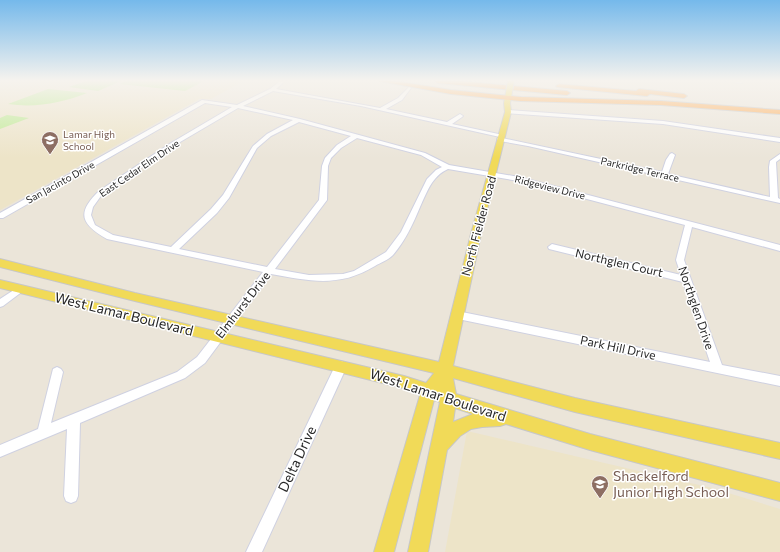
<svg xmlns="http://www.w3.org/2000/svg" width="780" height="552" font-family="Commissioner,sans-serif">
<rect width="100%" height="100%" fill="#ebe5d9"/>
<!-- education -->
<path fill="#ede4c8" d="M 0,81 L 243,81 L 211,99 L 199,99 L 0,210 Z
M 467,431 L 712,488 L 780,509 L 780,552 L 445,552 Z"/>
<!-- pitch -->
<path fill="#bdea90" d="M 86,81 L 121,81 L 98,91 L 69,87 Z
M 126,81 L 204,81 L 185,91 L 120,84 Z
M 48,89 L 87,93 C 62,103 35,108 8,104 Z
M 7,115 L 29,118 L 0,129 L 0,118 Z"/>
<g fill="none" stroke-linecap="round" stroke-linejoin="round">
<defs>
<path id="minor" d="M 280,81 L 285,81 L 276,89 L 380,108 L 398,98 L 409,87 L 411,88 L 402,100 L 386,109 L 447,122 L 460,114 L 463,116 L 462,117 L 452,124 L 503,135 L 504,136 L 502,138 L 662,172 L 666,160 L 670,154 L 672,153 L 675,155 L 668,174 L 770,197 L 769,167 L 770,161 L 780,154 L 780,159 L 776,162 L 778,198 L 780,199 L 780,203 L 528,146 L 500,141 L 497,139 L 500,137 L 361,106 L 273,91 L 243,106 L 300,119 L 425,153 L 449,165 L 519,177 L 780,245 L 780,251 L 692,227 L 684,260 L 722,365 L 780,376 L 780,386 L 453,318 L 452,315 L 453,312 L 457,311 L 710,362 L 683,282 L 549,249 L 548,247 L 552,244 L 681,275 L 676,260 L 685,225 L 519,181 L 448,169 C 432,176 427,192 420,207 C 413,224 405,241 393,255 C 388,260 380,263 375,266 C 339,288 310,281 271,274 L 205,363 L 185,378 L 80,423 L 78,496 L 76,501 L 71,503 L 66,501 L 64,496 L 67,429 L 0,457 L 0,445 L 38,429 L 53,369 L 57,367 L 61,369 L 63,372 L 51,423 L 177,372 L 197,357 L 263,272 L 107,239 C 81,224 76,213 99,191 L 171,143 L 232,107 L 205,103 L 3,218 L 0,218 L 0,213 L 202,100 L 237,105 L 270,89 ZM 238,108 L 293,120 L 267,134 L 253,146 L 223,195 L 211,209 L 171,247 L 113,235 L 95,225 L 91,215 L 93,207 L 103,193 L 175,145 ZM 299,122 L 351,136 L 337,145 L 325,158 L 322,166 L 319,200 L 267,267 L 179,249 L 217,213 L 229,198 L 257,148 L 271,136 ZM 357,138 L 421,155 L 442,167 L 436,170 L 427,179 L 401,232 L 386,252 L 354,271 L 343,274 L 309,275 L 275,269 L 327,200 L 328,166 L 331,158 L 341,148 Z
M 726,81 L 743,81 L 743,82 L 741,83 Z
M 508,110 L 663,121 L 780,138 L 780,142 L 663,124 L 506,113 L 506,111 Z
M 20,286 L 23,287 L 25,289 L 23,291 L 3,306 L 0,307 L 0,299 Z
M 341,361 L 345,363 L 347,366 L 262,552 L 246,552 L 335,366 L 337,363 Z"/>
<path id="major" d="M 509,90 L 512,92 L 510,103 L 511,112 L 481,234 L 453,366 L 575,398 L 780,443 L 780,459 L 575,412 L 453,378 L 456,394 L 590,434 L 780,483 L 780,501 L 590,450 L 506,424 L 500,426 L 482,427 L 471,429 L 460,436 L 447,450 L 428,552 L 408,552 L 440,402 L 434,400 L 394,552 L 374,552 L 420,395 L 403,388 L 0,288 L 0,280 L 404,376 L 426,383 L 434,373 L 135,301 L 0,267 L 0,259 L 135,293 L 439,362 L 471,234 L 505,112 L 504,103 L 506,92 ZM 455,408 L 473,414 L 453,422 Z"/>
<path id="highway" d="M 379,81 L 395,81 L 451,90 L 521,97 L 661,101 L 780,110 L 780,114 L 661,105 L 521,101 L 451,94 Z
M 435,81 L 460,81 L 567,91 L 570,93 L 567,95 L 438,83 Z
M 559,84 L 636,91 L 639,89 L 684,94 L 687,96 L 684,98 L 650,94 L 647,96 L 557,87 L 556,86 Z"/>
</defs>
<!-- minor casing -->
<use href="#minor" stroke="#cfd1e1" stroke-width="2"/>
<!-- major casing -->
<use href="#major" stroke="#c7c7c7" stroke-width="2"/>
<!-- highway casing -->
<use href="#highway" stroke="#c7c7c7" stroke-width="2"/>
<!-- minor -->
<use href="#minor" fill="#fff" fill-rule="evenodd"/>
<!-- major -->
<use href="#major" fill="#f1da58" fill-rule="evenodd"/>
<!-- highway -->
<use href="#highway" fill="#ffaa50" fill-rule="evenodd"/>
<defs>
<path id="major-bridge" d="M 509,92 L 511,81"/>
</defs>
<!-- major-bridge casing -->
<use href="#major-bridge" stroke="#c7c7c7" stroke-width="8" stroke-linecap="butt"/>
<!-- major-bridge -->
<use href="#major-bridge" stroke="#f1da58" stroke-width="6"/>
</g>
<!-- sky -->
<linearGradient id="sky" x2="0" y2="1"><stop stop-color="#75b9eb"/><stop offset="0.51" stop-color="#f6f3ee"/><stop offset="1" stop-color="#f6f3ee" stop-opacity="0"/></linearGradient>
<rect width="780" height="158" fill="url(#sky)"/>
<!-- icons -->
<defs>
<symbol id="school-pin" viewBox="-11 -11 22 30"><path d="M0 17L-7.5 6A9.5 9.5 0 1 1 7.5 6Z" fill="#8d6e63" stroke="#fff"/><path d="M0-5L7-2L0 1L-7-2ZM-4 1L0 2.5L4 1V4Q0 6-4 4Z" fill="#fff"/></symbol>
</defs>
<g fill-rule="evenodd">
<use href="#school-pin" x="40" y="130" width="20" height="27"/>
<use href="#school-pin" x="590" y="474" width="20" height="27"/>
</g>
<g text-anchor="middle" stroke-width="3" stroke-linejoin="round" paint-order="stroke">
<!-- far-education labels -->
<g font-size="10" fill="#785e54" stroke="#fff" text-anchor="start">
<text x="63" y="138">Lamar High<tspan x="63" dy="12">School</tspan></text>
</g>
<!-- far-street labels -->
<g font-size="10" fill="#282828" stroke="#fff">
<text transform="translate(139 168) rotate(-34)" y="4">East Cedar Elm Drive</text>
<text transform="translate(640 169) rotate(13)" y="4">Parkridge Terrace</text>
<text transform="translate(60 182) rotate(-29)" y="4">San Jacinto Drive</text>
<text transform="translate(550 187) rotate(14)" y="4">Ridgeview Drive</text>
</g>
<!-- street labels -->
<g font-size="12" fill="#282828" stroke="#fff">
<text transform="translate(479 226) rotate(-75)" y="4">North Fielder Road</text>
<text transform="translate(619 263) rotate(13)" y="4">Northglen Court</text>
<text transform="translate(243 305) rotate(-52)" y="4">Elmhurst Drive</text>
<text transform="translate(696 308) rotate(71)" y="4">Northglen Drive</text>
<text transform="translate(618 348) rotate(12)" y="4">Park Hill Drive</text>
</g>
<!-- near-street labels -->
<g font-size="14" fill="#282828" stroke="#fff">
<text transform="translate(124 314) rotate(14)" y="5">West Lamar Boulevard</text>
<text transform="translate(438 395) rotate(18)" y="5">West Lamar Boulevard</text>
<text transform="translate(297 459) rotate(-65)" y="5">Delta Drive</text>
</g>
<!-- near-education labels -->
<g font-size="14" fill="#785e54" stroke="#fff" text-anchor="start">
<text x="613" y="481">Shackelford<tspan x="613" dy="16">Junior High School</tspan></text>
</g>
</g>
</svg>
